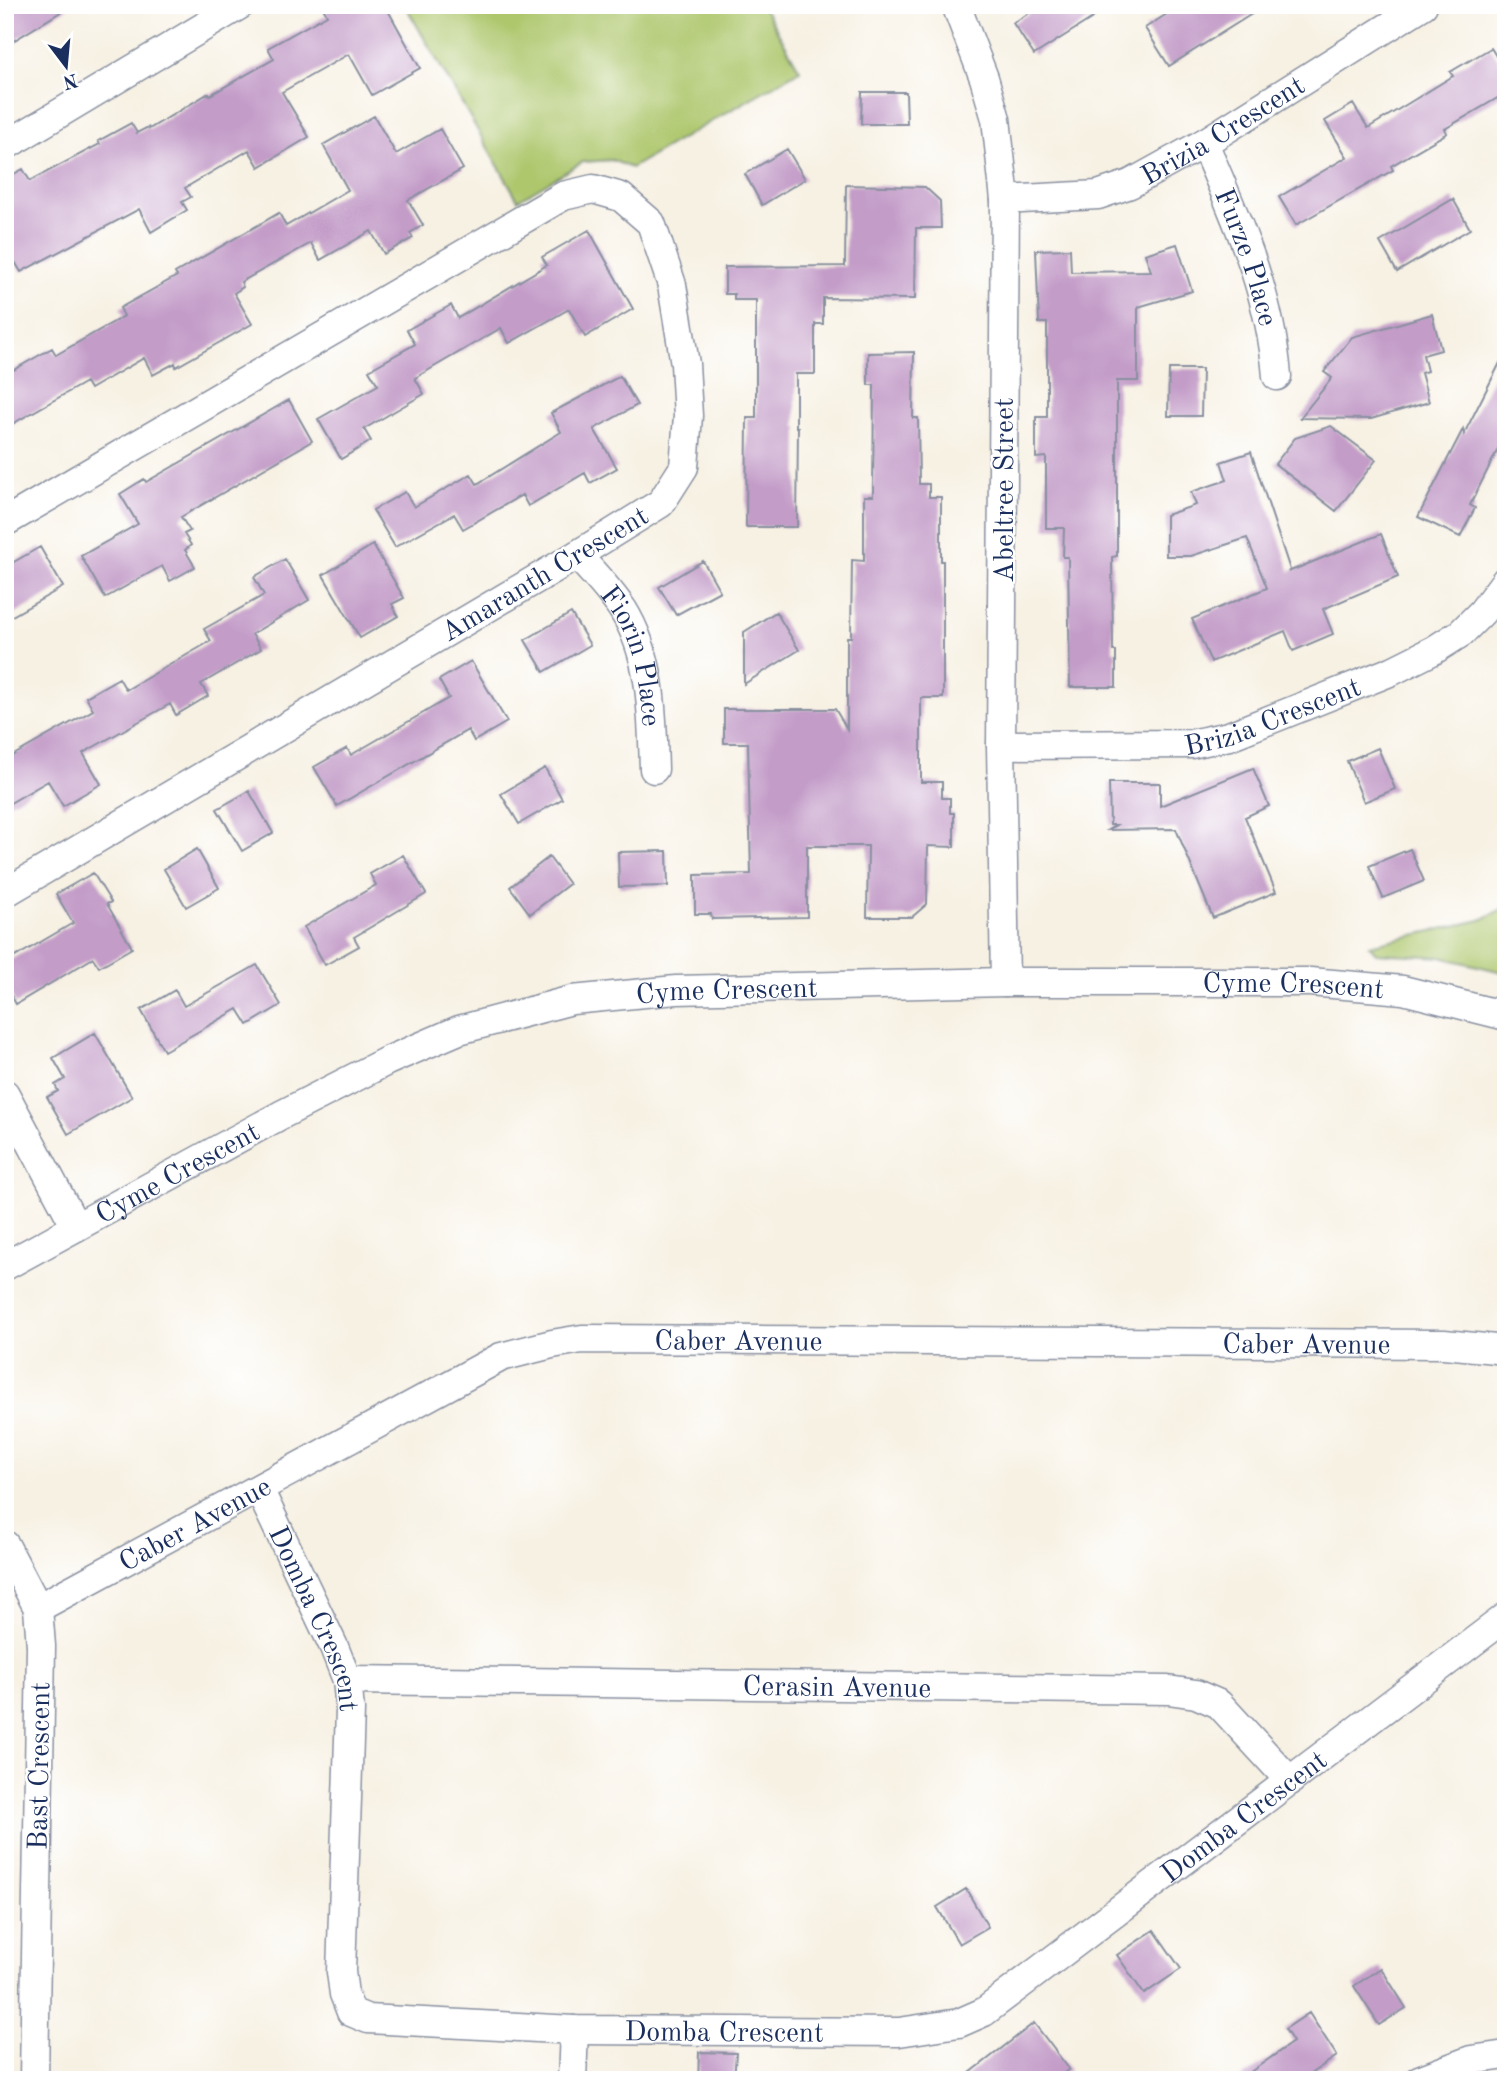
<svg xmlns="http://www.w3.org/2000/svg" width="1511" height="2085" font-family="'Old Standard TT',serif">
<rect width="100%" height="100%" fill="#fff"/>
<filter id="ink" filterUnits="userSpaceOnUse"><feTurbulence type="fractalNoise" baseFrequency=".0143" numOctaves="2"/><feDisplacementMap in="SourceGraphic" scale="14" xChannelSelector="R" yChannelSelector="G"/><feConvolveMatrix kernelMatrix="1 2 1 2 8 2 1 2 1" color-interpolation-filters="sRGB"/></filter>
<filter id="wash" filterUnits="userSpaceOnUse"><feTurbulence type="fractalNoise" baseFrequency=".00686" numOctaves="4" result="noise"/><feDisplacementMap in="SourceGraphic" scale="28" xChannelSelector="R" yChannelSelector="G"/><feGaussianBlur stdDeviation="1.57" result="paint"/><feColorMatrix in="noise" values="0 0 0 0 0 0 0 0 0 0 0 0 0 0 0 0 0 1.4 0 .05"/><feComposite in="paint" operator="in"/></filter>
<g filter="url(#wash)">
<rect width="100%" height="100%" fill="#f7f1e3"/>
<!-- green -->
<path fill="#aec76d" stroke="#647b66" stroke-width="2" d="M 405,5 L 762,5 L 800,70 L 631,168 L 612,160 L 583,162 L 518,200 Z
M 1506,907 L 1506,973 L 1441,957 L 1376,953 L 1369,945 L 1481,920 Z"/>
<g id="blocks">
<!-- building -->
<path fill="#c39cc8" d="M 5,5 L 72,5 L 5,46 Z
M 321,5 L 385,5 L 420,68 L 372,95 L 349,54 L 282,92 L 309,137 L 259,167 L 249,150 L 185,188 L 191,197 L 182,202 L 187,210 L 151,232 L 139,209 L 21,272 L 5,245 L 5,179 L 23,169 L 30,181 L 100,144 L 98,141 L 131,123 L 137,133 L 148,127 L 149,129 L 209,93 L 210,95 L 274,59 L 268,48 L 327,15 Z
M 1042,5 L 1113,5 L 1034,55 L 1013,23 Z
M 1181,5 L 1266,5 L 1169,66 L 1145,28 Z
M 1491,48 L 1506,72 L 1506,93 L 1445,129 L 1447,133 L 1391,166 L 1393,170 L 1296,225 L 1279,197 L 1347,157 L 1325,121 L 1353,104 L 1368,128 L 1453,76 L 1450,72 Z
M 862,92 L 906,92 L 907,124 L 861,124 Z
M 374,116 L 396,154 L 440,129 L 463,169 L 408,200 L 423,225 L 410,233 L 413,238 L 384,254 L 371,231 L 320,260 L 311,243 L 241,282 L 243,287 L 234,293 L 252,324 L 176,367 L 175,363 L 153,375 L 144,358 L 90,389 L 86,382 L 5,428 L 5,375 L 52,348 L 56,355 L 124,316 L 120,308 L 177,276 L 175,273 L 279,213 L 286,226 L 348,190 L 323,145 Z
M 787,149 L 805,179 L 762,205 L 745,174 Z
M 846,185 L 925,187 L 940,201 L 941,228 L 916,228 L 915,299 L 823,298 L 823,324 L 815,324 L 815,374 L 796,374 L 796,427 L 798,427 L 797,527 L 746,527 L 747,418 L 756,418 L 756,300 L 734,300 L 734,294 L 725,294 L 725,267 L 845,266 Z
M 1453,199 L 1470,229 L 1397,272 L 1380,242 Z
M 589,230 L 633,309 L 585,337 L 569,309 L 509,343 L 501,328 L 415,378 L 424,394 L 364,429 L 371,441 L 341,459 L 318,419 L 378,385 L 369,370 L 415,344 L 407,330 L 451,305 L 458,318 L 547,265 L 542,257 Z
M 1177,244 L 1192,291 L 1138,307 L 1138,381 L 1117,381 L 1117,556 L 1112,557 L 1113,651 L 1116,651 L 1116,687 L 1070,687 L 1068,557 L 1063,557 L 1064,528 L 1046,528 L 1046,457 L 1036,458 L 1036,417 L 1047,417 L 1047,323 L 1039,323 L 1036,250 L 1070,249 L 1071,272 L 1151,271 L 1145,254 Z
M 1432,314 L 1441,350 L 1423,355 L 1427,371 L 1421,373 L 1429,402 L 1371,419 L 1300,418 L 1332,378 L 1324,372 L 1352,337 Z
M 1506,351 L 1506,433 L 1470,505 L 1475,508 L 1460,537 L 1418,517 L 1463,429 L 1464,434 Z
M 914,352 L 913,418 L 918,418 L 919,484 L 929,484 L 929,497 L 941,497 L 941,561 L 943,561 L 943,698 L 921,698 L 921,782 L 942,782 L 942,798 L 950,798 L 950,813 L 954,813 L 954,847 L 928,846 L 927,904 L 912,917 L 867,917 L 868,846 L 807,846 L 807,917 L 712,919 L 711,914 L 695,914 L 695,875 L 751,874 L 748,743 L 724,743 L 724,709 L 835,709 L 847,729 L 847,637 L 851,637 L 852,560 L 864,561 L 864,496 L 873,496 L 874,385 L 868,385 L 868,353 Z
M 1169,369 L 1202,369 L 1201,416 L 1168,416 Z
M 620,376 L 637,405 L 594,429 L 617,468 L 590,483 L 585,473 L 528,506 L 522,495 L 463,529 L 454,514 L 395,547 L 373,510 L 405,492 L 414,507 L 471,474 L 477,484 L 561,432 L 551,413 Z
M 289,400 L 312,441 L 181,517 L 190,531 L 184,534 L 191,545 L 185,550 L 195,567 L 170,581 L 162,566 L 105,598 L 81,556 L 138,524 L 120,494 L 144,479 L 146,482 Z
M 1331,426 L 1376,460 L 1336,511 L 1275,464 L 1295,438 Z
M 1251,452 L 1290,570 L 1288,572 L 1381,534 L 1398,577 L 1323,609 L 1333,634 L 1293,651 L 1285,631 L 1211,662 L 1192,619 L 1267,588 L 1247,538 L 1191,556 L 1166,556 L 1166,515 L 1196,505 L 1191,492 L 1227,480 L 1221,462 Z
M 373,545 L 404,598 L 392,604 L 398,616 L 360,638 L 323,575 Z
M 40,547 L 63,587 L 5,620 L 5,567 Z
M 285,559 L 309,600 L 252,634 L 261,649 L 201,684 L 208,696 L 176,715 L 170,704 L 83,753 L 101,784 L 63,806 L 48,781 L 5,806 L 5,760 L 93,710 L 86,697 L 119,678 L 126,690 L 211,641 L 204,629 L 264,595 L 254,577 Z
M 703,561 L 720,591 L 676,615 L 659,587 Z
M 776,612 L 799,650 L 744,684 L 744,632 Z
M 571,613 L 590,645 L 544,672 L 525,640 Z
M 471,661 L 507,722 L 474,741 L 468,730 L 337,806 L 314,767 L 347,748 L 351,755 L 449,698 L 439,680 Z
M 1378,748 L 1395,789 L 1364,802 L 1347,761 Z
M 545,768 L 562,799 L 519,824 L 501,794 Z
M 1253,768 L 1269,806 L 1245,817 L 1276,892 L 1213,918 L 1176,829 L 1108,830 L 1116,825 L 1110,825 L 1109,783 L 1160,783 L 1160,806 Z
M 249,791 L 273,833 L 242,851 L 217,809 Z
M 197,849 L 219,888 L 186,907 L 164,869 Z
M 1410,849 L 1424,881 L 1383,898 L 1369,866 Z
M 667,851 L 668,886 L 619,887 L 618,852 Z
M 403,855 L 426,894 L 354,937 L 359,946 L 325,965 L 304,927 L 376,885 L 370,874 Z
M 549,857 L 569,884 L 530,914 L 510,887 Z
M 93,873 L 111,902 L 107,904 L 132,948 L 99,967 L 93,958 L 16,1004 L 5,985 L 5,963 L 73,923 L 56,894 Z
M 257,965 L 281,1005 L 248,1025 L 238,1009 L 164,1051 L 141,1010 L 175,990 L 184,1006 Z
M 95,1033 L 132,1097 L 68,1134 L 47,1097 L 58,1091 L 55,1085 L 65,1079 L 53,1058 Z
M 966,1889 L 988,1927 L 959,1944 L 937,1907 Z
M 1154,1930 L 1181,1969 L 1144,1994 L 1117,1955 Z
M 1381,1968 L 1406,2008 L 1379,2025 L 1354,1986 Z
M 1309,2013 L 1337,2056 L 1301,2080 L 1239,2080 L 1293,2042 L 1285,2029 Z
M 1034,2023 L 1069,2069 L 1055,2080 L 961,2080 Z
M 699,2052 L 736,2053 L 734,2080 L 698,2080 Z"/>
</g>
</g>
<g filter="url(#ink)">
<use href="#blocks" fill-opacity="0" stroke="#8990a0" stroke-width="2"/>
<g fill="none" stroke-linecap="round" stroke-linejoin="round">
<defs>
<g id="street">
<path d="M 956,5 L 984,78 L 996,119 L 1005,200 L 1001,745 L 1005,982"/>
<path id="s1" d="M 1204,143 C 1237,221 1270,290 1277,376"/>
<path d="M 5,146 L 240,5"/>
<path id="s2" d="M 1005,200 L 1098,195 L 1130,184 L 1204,143 L 1423,5"/>
<path d="M 5,522 L 563,196 L 593,189 L 621,197 L 651,223 L 672,285 L 685,364 L 688,416 L 684,467 L 661,503 L 577,555 L 5,893"/>
<path id="s3" d="M 577,555 C 593,573 610,590 623,610 C 653,658 652,715 654,769"/>
<path id="s4" d="M 1001,745 L 1191,744 L 1229,736 L 1392,671 L 1434,650 L 1461,633 L 1482,612 L 1506,580"/>
<path d="M 5,1094 L 76,1227"/>
<path id="s5" d="M 5,1266 L 281,1115 L 387,1061 L 459,1030 L 572,1000 L 676,990 L 1005,982 L 1310,982 L 1403,990 L 1506,1016"/>
<path id="s6" d="M 259,1489 L 334,1647 L 347,1680 L 350,1710 L 341,1972 L 344,1994 L 351,2012 L 368,2019 L 574,2030 L 899,2032 L 959,2023 L 984,2012 L 1506,1617"/>
<path d="M 5,1545 L 38,1608 L 41,1646 L 34,2080"/>
<path id="s7" d="M 38,1608 L 501,1357 L 552,1344 L 582,1339 L 1444,1344 L 1506,1350"/>
<path id="s8" d="M 347,1680 L 1168,1690 L 1196,1694 L 1219,1704 L 1290,1781"/>
<path d="M 572,2080 L 574,2030"/>
<path d="M 1419,2080 L 1471,2060 L 1506,2055"/>
</g>
</defs>
<!-- street casing -->
<use href="#street" stroke="#8990a0" stroke-width="31"/>
<!-- street -->
<use href="#street" stroke="#fff" stroke-width="28"/>
</g>
</g>
<g text-anchor="middle" stroke-width="5" stroke-linejoin="round" paint-order="stroke">
<!-- street labels -->
<g font-size="28" fill="#1b2f5e" stroke="#fff">
<text dy="10" stroke="none"><textPath href="#s2" startOffset="234">Brizia Crescent</textPath></text>
<text dy="10" stroke="none"><textPath href="#s1" startOffset="122">Furze Place</textPath></text>
<text transform="translate(1003 490) rotate(-90)" y="10">Abeltree Street</text>
<text transform="translate(544 573) rotate(-31)" y="10">Amaranth Crescent</text>
<text dy="10" stroke="none"><textPath href="#s3" startOffset="119">Fiorin Place</textPath></text>
<text dy="10" stroke="none"><textPath href="#s4" startOffset="276">Brizia Crescent</textPath></text>
<text dy="10" stroke="none"><textPath href="#s5" startOffset="1351">Cyme Crescent</textPath></text>
<text dy="10" stroke="none"><textPath href="#s5" startOffset="784">Cyme Crescent</textPath></text>
<text dy="10" stroke="none"><textPath href="#s5" startOffset="196">Cyme Crescent</textPath></text>
<text dy="10" stroke="none"><textPath href="#s7" startOffset="766">Caber Avenue</textPath></text>
<text dy="10" stroke="none"><textPath href="#s7" startOffset="1334">Caber Avenue</textPath></text>
<text dy="10" stroke="none"><textPath href="#s7" startOffset="178">Caber Avenue</textPath></text>
<text dy="10" stroke="none"><textPath href="#s6" startOffset="142">Domba Crescent</textPath></text>
<text dy="10" stroke="none"><textPath href="#s8" startOffset="490">Cerasin Avenue</textPath></text>
<text transform="translate(38 1766) rotate(-89)" y="10">Bast Crescent</text>
<text dy="10" stroke="none"><textPath href="#s6" startOffset="1507">Domba Crescent</textPath></text>
<text dy="10" stroke="none"><textPath href="#s6" startOffset="919">Domba Crescent</textPath></text>
</g>
</g>
<!-- margin -->
<rect width="1511" height="2085" fill="none" stroke="#fff" stroke-width="28"/>
<!-- north arrow -->
<g transform="translate(66 66) rotate(164)" stroke="#ffffff" stroke-width="5" paint-order="stroke">
<path d="M0-5L12 26L0 18L-12 26Z" fill="#1b2f5e"/>
<text y="-10" font-size="19" font-weight="bold" text-anchor="middle" fill="#1b2f5e">N</text>
</g>
</svg>
